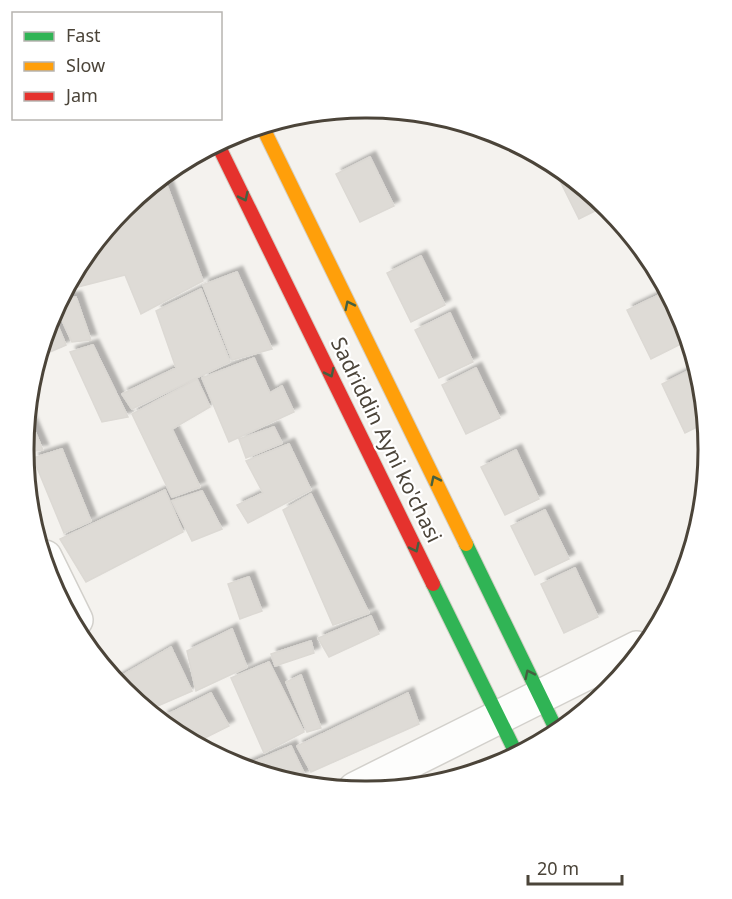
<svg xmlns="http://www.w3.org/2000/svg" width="732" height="899" font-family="'Noto Sans',sans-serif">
<defs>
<filter id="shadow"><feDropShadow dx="5.5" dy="-5.5" stdDeviation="1.5" flood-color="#0004"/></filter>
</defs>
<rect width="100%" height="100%" fill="#f4f2ee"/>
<!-- building -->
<path fill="#dedbd6" stroke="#dcd9d4" stroke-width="1.5" filter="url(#shadow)" d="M 370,157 L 394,206 L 360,222 L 336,174 Z
M 556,173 L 605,206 L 579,219 Z
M 165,180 L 203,281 L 141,314 L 125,275 L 70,289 L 124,207 Z
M 421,256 L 445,305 L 411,322 L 387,273 Z
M 237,272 L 272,349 L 232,360 L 203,285 Z
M 201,289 L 230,362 L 132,409 L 122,394 L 176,368 L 156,311 Z
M 661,294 L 685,342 L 651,359 L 627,310 Z
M 76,297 L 91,340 L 72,342 L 57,309 L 63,299 Z
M 450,313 L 473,362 L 439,378 L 415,330 Z
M 53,314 L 66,345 L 43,355 L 50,318 Z
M 93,345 L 128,417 L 102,422 L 70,352 Z
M 254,358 L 270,393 L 282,386 L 294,412 L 229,442 L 202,378 Z
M 476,368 L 500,418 L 466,434 L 442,385 Z
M 692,369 L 703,424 L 685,433 L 662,384 Z
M 197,379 L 210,407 L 172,429 L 200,487 L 172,497 L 132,414 Z
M 30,420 L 43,450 L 25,452 Z
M 274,427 L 282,443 L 246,458 L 239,439 Z
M 289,444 L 311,490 L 248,523 L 237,505 L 263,493 L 246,461 Z
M 62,449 L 91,521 L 64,533 L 33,458 Z
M 516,450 L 539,499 L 505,515 L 481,467 Z
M 165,490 L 183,532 L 86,582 L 60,539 Z
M 202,491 L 222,529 L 192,541 L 172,501 Z
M 311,494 L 369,613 L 333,625 L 283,510 Z
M 545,510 L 569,559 L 535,575 L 511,526 Z
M 575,568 L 598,617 L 564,633 L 541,584 Z
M 249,577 L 262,611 L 240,619 L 228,584 Z
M 371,616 L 379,634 L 329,657 L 318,638 Z
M 232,629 L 247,667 L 196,691 L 187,651 Z
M 311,641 L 314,653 L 275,666 L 271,654 Z
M 171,647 L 192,691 L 151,709 L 124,691 L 116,679 Z
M 269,662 L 304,732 L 264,753 L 231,678 Z
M 301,675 L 321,728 L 307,732 L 286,682 Z
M 211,693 L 229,726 L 199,741 L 162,717 Z
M 408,693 L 419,724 L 311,772 L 297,746 Z
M 291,746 L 305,775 L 298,778 L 241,767 Z"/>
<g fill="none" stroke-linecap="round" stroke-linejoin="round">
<defs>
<path id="street" d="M 45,557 L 76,620
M 355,789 L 637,648"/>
<path id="fast" d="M 466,544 L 555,727
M 433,584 L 516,753"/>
<path id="slow" d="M 263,128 L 466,544"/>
<path id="jam" d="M 218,145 L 433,584"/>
</defs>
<!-- street casing -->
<use href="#street" stroke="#d2d0cb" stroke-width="36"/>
<!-- fast casing -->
<use href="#fast" stroke="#d3cfc5" stroke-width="16"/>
<!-- slow casing -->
<use href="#slow" stroke="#d3cfc5" stroke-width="16"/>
<!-- jam casing -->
<use href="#jam" stroke="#d3cfc5" stroke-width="16"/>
<!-- street -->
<use href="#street" stroke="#fdfdfc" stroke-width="33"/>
<!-- fast -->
<use href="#fast" stroke="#30b455" stroke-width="14"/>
<!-- slow -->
<use href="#slow" stroke="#ff9f0a" stroke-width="14"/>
<!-- jam -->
<use href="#jam" stroke="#e5322d" stroke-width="14"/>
</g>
<!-- one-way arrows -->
<defs><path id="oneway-chevron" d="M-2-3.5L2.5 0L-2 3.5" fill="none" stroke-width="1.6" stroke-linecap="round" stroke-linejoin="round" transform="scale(1.5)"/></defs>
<g stroke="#446040">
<use href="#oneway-chevron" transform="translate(244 197) rotate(64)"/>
<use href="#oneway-chevron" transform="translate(349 305) rotate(-116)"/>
<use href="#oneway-chevron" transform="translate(330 373) rotate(64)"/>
<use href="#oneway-chevron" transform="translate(435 480) rotate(-116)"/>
<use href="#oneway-chevron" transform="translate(415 548) rotate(64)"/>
<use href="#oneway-chevron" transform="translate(529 674) rotate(-116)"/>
</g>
<g text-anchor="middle" stroke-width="4.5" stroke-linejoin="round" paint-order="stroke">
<!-- street labels -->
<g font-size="21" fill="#4b4439" stroke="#fff">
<text transform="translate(386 440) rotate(64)" y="7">Sadriddin Ayni ko'chasi</text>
</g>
</g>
<!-- crop -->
<path d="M0 0H732V899H0ZM365 118H367A331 331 0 0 1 698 449V450A331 331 0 0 1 367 781H365A331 331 0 0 1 34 450V449A331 331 0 0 1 365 118Z" fill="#fff" fill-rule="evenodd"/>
<path fill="none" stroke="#4b4439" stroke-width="3" d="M365 118H367A331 331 0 0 1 698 449V450A331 331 0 0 1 367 781H365A331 331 0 0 1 34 450V449A331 331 0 0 1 365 118Z"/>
<!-- legend -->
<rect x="12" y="12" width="210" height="108" fill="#ffffff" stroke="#b7b4b0" stroke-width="1.5"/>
<rect x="24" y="32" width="30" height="9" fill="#30b455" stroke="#b7b4b0" stroke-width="1.5"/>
<text x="66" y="42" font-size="18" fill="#4b4439">Fast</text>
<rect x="24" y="62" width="30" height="9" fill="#ff9f0a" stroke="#b7b4b0" stroke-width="1.5"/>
<text x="66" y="72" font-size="18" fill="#4b4439">Slow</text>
<rect x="24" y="92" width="30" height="9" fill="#e5322d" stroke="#b7b4b0" stroke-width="1.5"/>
<text x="66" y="102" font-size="18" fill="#4b4439">Jam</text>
<!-- scale -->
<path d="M528 875v9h94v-9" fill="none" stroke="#4b4439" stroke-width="3"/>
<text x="537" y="875" font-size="18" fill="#4b4439" stroke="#ffffff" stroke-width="4.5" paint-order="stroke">20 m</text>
</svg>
